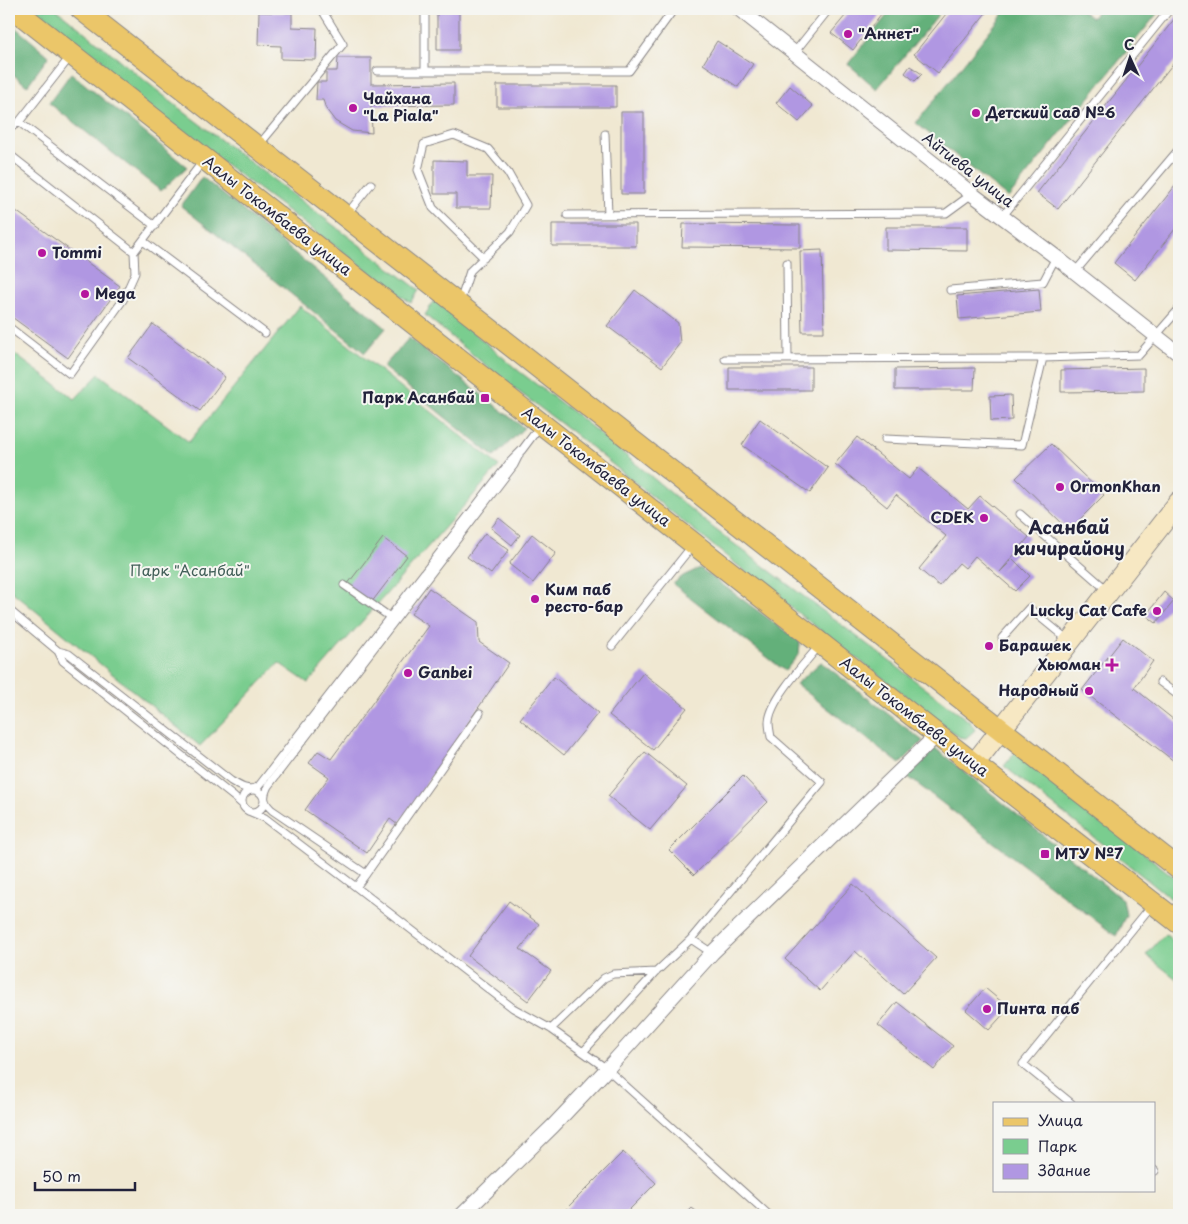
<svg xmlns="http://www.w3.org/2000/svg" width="1188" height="1224" font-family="'Playpen Sans',sans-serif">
<rect width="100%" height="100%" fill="#f6f6f2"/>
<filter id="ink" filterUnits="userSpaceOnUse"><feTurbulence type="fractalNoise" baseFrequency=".02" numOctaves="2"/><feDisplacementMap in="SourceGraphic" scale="10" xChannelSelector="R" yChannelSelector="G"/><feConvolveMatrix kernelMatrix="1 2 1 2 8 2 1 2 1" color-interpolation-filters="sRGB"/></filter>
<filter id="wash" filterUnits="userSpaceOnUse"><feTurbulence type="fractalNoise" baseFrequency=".0096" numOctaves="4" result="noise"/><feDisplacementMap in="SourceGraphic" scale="20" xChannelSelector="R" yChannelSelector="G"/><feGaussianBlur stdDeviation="1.12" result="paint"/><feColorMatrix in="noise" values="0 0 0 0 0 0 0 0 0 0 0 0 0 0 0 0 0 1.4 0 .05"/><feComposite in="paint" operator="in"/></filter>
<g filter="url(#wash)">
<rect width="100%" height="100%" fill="#f0e8d2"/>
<!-- green -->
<path fill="#7acd8f" stroke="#4e7865" d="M 24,9 L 56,9 L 184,112 L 419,290 L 411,303 L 102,72 Z
M 435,300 L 520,372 L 577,415 L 712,527 L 970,722 L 975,730 L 966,738 L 959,737 L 772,593 L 571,431 L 507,383 L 425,315 Z
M 300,306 L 499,466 L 308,683 L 279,663 L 200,746 L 9,589 L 9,350 L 75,399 L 99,374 L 189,442 Z
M 1016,752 L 1179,881 L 1179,905 L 1004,766 Z
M 1165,934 L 1179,946 L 1179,981 L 1146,955 Z"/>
<!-- forest -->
<path fill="#63b07a" stroke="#42695a" d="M 892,9 L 943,9 L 877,89 L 848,64 Z
M 1007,9 L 1079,9 L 1092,18 L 1098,9 L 1161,9 L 1008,198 L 916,123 Z
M 9,22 L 49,56 L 27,86 L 9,71 Z
M 71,73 L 187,167 L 161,191 L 49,103 Z
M 202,177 L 386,328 L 365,353 L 181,206 Z
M 409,338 L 524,428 L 494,457 L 383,367 Z
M 700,568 L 800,642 L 799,654 L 785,671 L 673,584 L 683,576 Z
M 821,662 L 923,741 L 900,764 L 796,684 Z
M 935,748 L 1123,900 L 1126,915 L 1116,936 L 907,776 Z"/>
<g id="blocks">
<!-- building -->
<path fill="#b097e2" d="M 437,9 L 459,9 L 459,50 L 437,50 Z
M 851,9 L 885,9 L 853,50 L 831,33 Z
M 950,9 L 989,9 L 938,73 L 914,54 Z
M 259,12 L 292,13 L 292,27 L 317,28 L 316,60 L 281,59 L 281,46 L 258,45 Z
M 1179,13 L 1179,56 L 1058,209 L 1037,193 Z
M 717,41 L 753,64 L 738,87 L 703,64 Z
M 338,58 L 371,58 L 371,84 L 454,83 L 454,105 L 371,106 L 372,133 L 352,131 L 335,121 L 326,109 L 323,100 L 316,100 L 317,82 L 326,82 L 326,71 L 337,71 Z
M 910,66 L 922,74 L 915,81 L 905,73 Z
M 497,85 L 616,85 L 616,107 L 497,107 Z
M 790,86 L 813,106 L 799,122 L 776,103 Z
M 621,112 L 644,112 L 644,194 L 621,194 Z
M 434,160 L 467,161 L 467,176 L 492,176 L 491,208 L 456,208 L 456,194 L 434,194 Z
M 1179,181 L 1179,224 L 1135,280 L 1114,263 Z
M 9,206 L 120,286 L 68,358 L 9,315 Z
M 552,224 L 636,224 L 636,246 L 552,246 Z
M 683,224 L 800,225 L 800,248 L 682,247 Z
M 886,227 L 967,227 L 967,251 L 886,250 Z
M 822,250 L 824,332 L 802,332 L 800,251 Z
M 1039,289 L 1041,312 L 959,319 L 957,296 Z
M 635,290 L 678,323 L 680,343 L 662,367 L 607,326 Z
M 153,324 L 225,377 L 200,411 L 128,358 Z
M 729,367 L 811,367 L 811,390 L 729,390 Z
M 975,368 L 974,390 L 895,390 L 895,369 Z
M 1144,368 L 1144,391 L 1061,392 L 1061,370 Z
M 1011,395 L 1012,420 L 991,421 L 990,396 Z
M 760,419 L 828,468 L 810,493 L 742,445 Z
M 857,437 L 909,479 L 918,468 L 968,509 L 980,496 L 1029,537 L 1000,572 L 1013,559 L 1030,576 L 1015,591 L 975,556 L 965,568 L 959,563 L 939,586 L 919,569 L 946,536 L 896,495 L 887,507 L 835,464 Z
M 1051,444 L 1104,495 L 1069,530 L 1016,478 Z
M 499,518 L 520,535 L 512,545 L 491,528 Z
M 485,533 L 509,550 L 491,574 L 467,557 Z
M 532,534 L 556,553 L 533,583 L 509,564 Z
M 383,538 L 407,556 L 371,603 L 347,585 Z
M 429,588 L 478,622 L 479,642 L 509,663 L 398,825 L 390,819 L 367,853 L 305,810 L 329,777 L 309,763 L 318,751 L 331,759 L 429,626 L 411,614 Z
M 1164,592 L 1174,601 L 1156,623 L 1146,615 Z
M 1123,638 L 1153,661 L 1134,688 L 1179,724 L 1179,765 L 1082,690 Z
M 643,673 L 687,708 L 653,750 L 609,715 Z
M 554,677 L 598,713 L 564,755 L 520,719 Z
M 645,752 L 687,786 L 650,830 L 608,796 Z
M 743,776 L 768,802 L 694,875 L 669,850 Z
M 853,884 L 936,958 L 903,994 L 855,951 L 820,991 L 785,959 Z
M 509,901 L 539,924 L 520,949 L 551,971 L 528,1001 L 468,956 Z
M 985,988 L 1009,1008 L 989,1030 L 966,1010 Z
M 897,1002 L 953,1046 L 934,1070 L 878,1025 Z
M 623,1152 L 656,1183 L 624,1215 L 560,1215 Z
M 692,1208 L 701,1215 L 685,1215 Z"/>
</g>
</g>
<g filter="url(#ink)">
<use href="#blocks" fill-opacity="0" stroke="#898586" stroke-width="1"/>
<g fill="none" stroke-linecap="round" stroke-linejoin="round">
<defs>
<path id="lane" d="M 425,9 L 425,70
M 794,53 L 829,9
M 377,71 L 629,71 L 674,9
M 19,122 L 155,226
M 9,129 L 19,122 L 70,57
M 605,134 L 608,215
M 259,145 L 343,44 L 322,10
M 9,154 L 134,252
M 347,214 L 371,184
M 567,215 L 946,213 L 972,194
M 1002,217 L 1170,9
M 143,241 L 265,333
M 787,263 L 788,359
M 1074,273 L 1179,149
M 950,290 L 1043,282 L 1056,257
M 460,302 L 470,271 L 510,232 L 526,205 L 508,173 L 488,149 L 454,135 L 424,144 L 418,170 L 433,208 L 484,258
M 9,327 L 70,374 L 123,300 L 135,273 L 134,252 L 203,161
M 725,359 L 1043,358 L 1139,355 L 1179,309
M 885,439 L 1022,445 L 1043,358
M 1020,514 L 1108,591
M 344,585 L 390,617
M 9,610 L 58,651 L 63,661 L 234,797 L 243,805
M 1002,638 L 1029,608 L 1068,640
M 612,646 L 692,546
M 58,651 L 69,654 L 231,781 C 240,786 248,792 258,787 L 510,462 L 522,450 L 540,426
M 1160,682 L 1179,696
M242 801a11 11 0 1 1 22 0a11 11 0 1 1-22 0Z
M 251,812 L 265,818 L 356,887 L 366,874 L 480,713
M 366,874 L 272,810 C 263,802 263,796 268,786 L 514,465 L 519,455
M 356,887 L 513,1008 L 551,1029 L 583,1052
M 691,939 L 822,782 L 771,737 C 770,732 769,727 769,722 C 770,700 805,663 819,646
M 712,953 L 691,939 L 656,972 L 583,1052 L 607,1069 L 769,1215
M 551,1029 L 604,978 L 613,974 L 656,972
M 1071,1103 L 1023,1064 L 1152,905
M 1154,1170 L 1155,1171"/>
<path id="street" d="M 739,9 L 972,194 L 1056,257 L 1179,354
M 462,1215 L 553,1126 L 607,1069 L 712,953 L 937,735"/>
<path id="secondary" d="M 974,764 L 1179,502"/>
<path id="primary" d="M 14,9 L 974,764 L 1179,923
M 81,9 L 1179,869"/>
</defs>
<!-- lane casing -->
<use href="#lane" stroke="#898586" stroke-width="9"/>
<!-- street casing -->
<use href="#street" stroke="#898586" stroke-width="16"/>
<!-- secondary casing -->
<use href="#secondary" stroke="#898586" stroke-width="22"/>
<!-- primary casing -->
<use href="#primary" stroke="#898586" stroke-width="23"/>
<!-- lane -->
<use href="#lane" stroke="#fff" stroke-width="7"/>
<!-- street -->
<use href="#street" stroke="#fff" stroke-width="14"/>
<!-- secondary -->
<use href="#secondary" stroke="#f7e8c3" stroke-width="20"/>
<!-- primary -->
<use href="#primary" stroke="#ebc669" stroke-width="21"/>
</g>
</g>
<!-- markers -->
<g fill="#b5179e" stroke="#f6f6f2" stroke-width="2">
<circle cx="848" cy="34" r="5"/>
<circle cx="353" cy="108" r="5"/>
<circle cx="976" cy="113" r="5"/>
<circle cx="42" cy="253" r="5"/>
<circle cx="85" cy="294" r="5"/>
<rect x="480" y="393" width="10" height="10" rx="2.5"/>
<circle cx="1060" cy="487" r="5"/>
<circle cx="984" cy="518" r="5"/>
<circle cx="535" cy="599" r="5"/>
<circle cx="1157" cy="611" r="5"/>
<circle cx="989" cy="646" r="5"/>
<path d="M1109.5 657.5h5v5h5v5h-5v5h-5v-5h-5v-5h5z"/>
<circle cx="408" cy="673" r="5"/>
<circle cx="1089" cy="691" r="5"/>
<rect x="1040" y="849" width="10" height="10" rx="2.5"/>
<circle cx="987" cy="1009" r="5"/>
</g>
<g text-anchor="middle" stroke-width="4" stroke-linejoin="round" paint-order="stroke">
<!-- poi labels -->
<g font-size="15" font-weight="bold" fill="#22223b" stroke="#f6f6f2" text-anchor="start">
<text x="858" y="39">"Аннет"</text>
<text x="363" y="104">Чайхана<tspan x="363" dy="17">"La Piala"</tspan></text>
<text x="986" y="118">Детский сад №6</text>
<text x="52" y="258">Tommi</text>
<text x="95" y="299">Mega</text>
<text x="475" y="403" text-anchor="end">Парк Асанбай</text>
<text x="1070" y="492">OrmonKhan</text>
<text x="974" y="523" text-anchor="end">CDEK</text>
<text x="545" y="595">Ким паб<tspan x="545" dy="17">ресто-бар</tspan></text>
<text x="1147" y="616" text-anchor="end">Lucky Cat Cafe</text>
<text x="999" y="651">Барашек</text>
<text x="1101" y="670" text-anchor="end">Хьюман</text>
<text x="418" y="678">Ganbei</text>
<text x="1079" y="696" text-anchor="end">Народный</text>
<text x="1055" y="859">МТУ №7</text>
<text x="997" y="1014">Пинта паб</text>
</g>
<!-- street labels -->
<g font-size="15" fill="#22223b" stroke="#f6f6f2">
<text transform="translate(968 170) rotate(38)" y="5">Айтиева улица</text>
<text transform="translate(277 216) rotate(38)" y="5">Аалы Токомбаева улица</text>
<text transform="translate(596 467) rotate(38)" y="5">Аалы Токомбаева улица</text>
<text transform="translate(914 717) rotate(38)" y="5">Аалы Токомбаева улица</text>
</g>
<!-- park labels -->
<g font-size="15" fill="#415e58" stroke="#f6f6f2">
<text x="190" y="576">Парк "Асанбай"</text>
</g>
<!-- quarter labels -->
<g font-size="18" font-weight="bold" fill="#22223b" stroke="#f6f6f2">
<text x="1069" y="534">Асанбай<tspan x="1069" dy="21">кичирайону</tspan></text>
</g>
</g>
<!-- margin -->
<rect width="1188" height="1224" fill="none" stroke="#f6f6f2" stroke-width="30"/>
<!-- legend -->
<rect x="993" y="1102" width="162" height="90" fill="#f6f6f2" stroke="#a1a1a9"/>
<rect x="1003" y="1118" width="25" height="8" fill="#ebc669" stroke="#a1a1a9"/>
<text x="1038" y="1126" font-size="15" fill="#22223b">Улица</text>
<rect x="1003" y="1139" width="25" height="15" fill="#7acd8f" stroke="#a1a1a9"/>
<text x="1038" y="1152" font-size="15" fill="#22223b">Парк</text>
<rect x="1003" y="1164" width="25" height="15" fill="#b097e2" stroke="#a1a1a9"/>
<text x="1038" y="1176" font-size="15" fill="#22223b">Здание</text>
<!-- north arrow -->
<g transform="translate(1130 58) rotate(357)" stroke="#f6f6f2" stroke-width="4" paint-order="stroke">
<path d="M0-4L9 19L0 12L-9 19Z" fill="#22223b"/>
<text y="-8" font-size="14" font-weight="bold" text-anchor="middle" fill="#22223b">С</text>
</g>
<!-- scale -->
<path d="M35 1182v8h100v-8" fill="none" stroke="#22223b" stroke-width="2.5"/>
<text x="42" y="1182" font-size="15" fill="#22223b" stroke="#f6f6f2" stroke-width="4" paint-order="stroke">50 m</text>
</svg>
